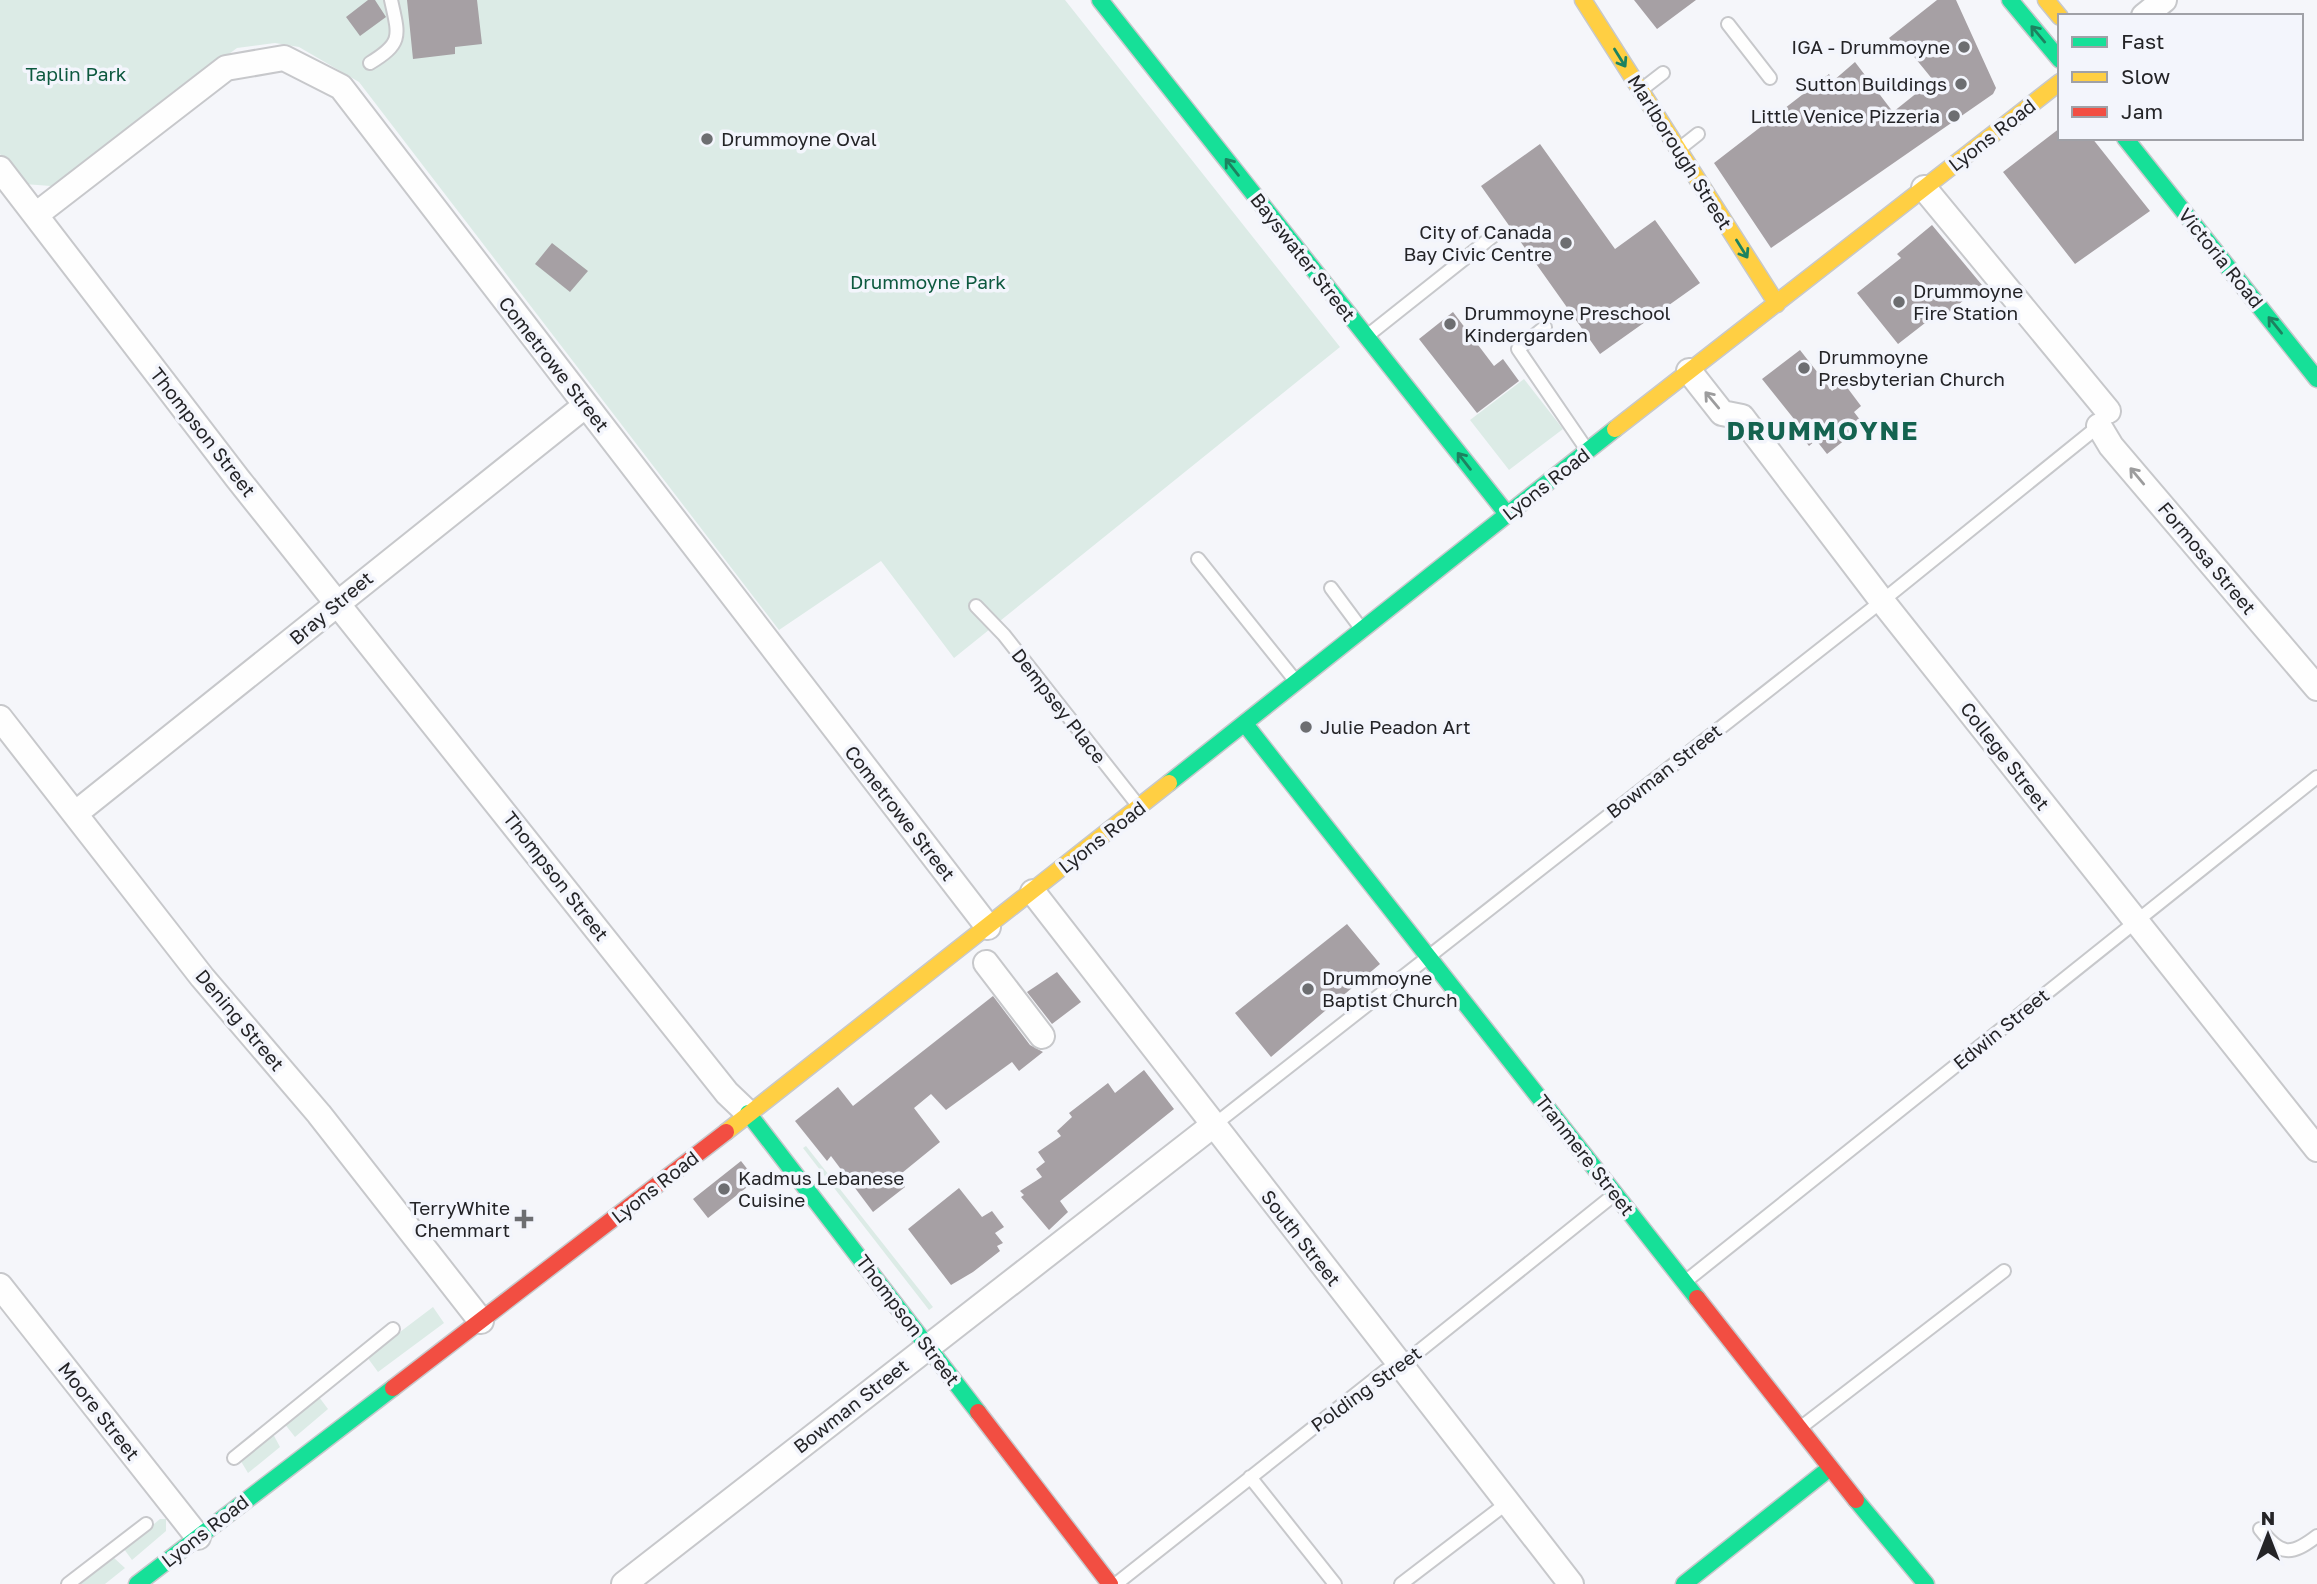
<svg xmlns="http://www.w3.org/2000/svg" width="2317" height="1584" font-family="'Golos Text',sans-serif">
<rect width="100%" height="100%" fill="#f5f6fa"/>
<!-- green -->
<path fill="#dcebe6" d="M 0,0 L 1065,0 L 1340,347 L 954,658 L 881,561 L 779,630 L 359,82 L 299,47 L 275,43 L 237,48 L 51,186 L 24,184 L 0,154 Z
M 1524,379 L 1563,429 L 1509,470 L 1470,420 Z
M 806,1146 L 933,1307 L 929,1310 L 803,1148 Z
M 433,1307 L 444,1323 L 378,1372 L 367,1357 Z
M 319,1397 L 328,1409 L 295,1437 L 284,1423 Z
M 272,1432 L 280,1447 L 248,1473 L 239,1458 Z
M 160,1519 L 166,1519 L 166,1531 L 132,1560 L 124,1549 Z
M 113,1557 L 125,1568 L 105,1584 L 81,1584 Z"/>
<!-- building -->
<path fill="#a6a0a4" d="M 368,0 L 375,0 L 386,17 L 360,36 L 346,17 Z
M 407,0 L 477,0 L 482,44 L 455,47 L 455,54 L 413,59 Z
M 1634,0 L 1696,0 L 1657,29 Z
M 1937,0 L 1956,0 L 1996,88 L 1993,94 L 1771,248 L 1714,163 L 1829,74 L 1833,81 L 1855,62 L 1893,112 L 1933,80 L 1911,53 L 1904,57 L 1889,38 Z
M 2060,128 L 2060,138 L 2092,138 L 2150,211 L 2075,264 L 2003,172 Z
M 1540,144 L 1615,249 L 1655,220 L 1700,283 L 1600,354 L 1481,186 Z
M 1932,225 L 1982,285 L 1947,314 L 1943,309 L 1898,344 L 1857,293 L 1901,258 L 1897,254 Z
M 552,243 L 588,271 L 570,292 L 535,264 Z
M 1453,312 L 1494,366 L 1503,359 L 1519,381 L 1477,413 L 1419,339 Z
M 1800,350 L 1832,391 L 1843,382 L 1861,406 L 1854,412 L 1864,425 L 1827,454 L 1816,440 L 1809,446 L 1790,422 L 1794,419 L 1762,379 Z
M 1347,924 L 1380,964 L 1271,1057 L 1235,1013 Z
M 1057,972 L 1081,1002 L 1052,1024 L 1027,992 Z
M 993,996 L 1030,1045 L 1043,1052 L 1019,1071 L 1012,1062 L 946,1110 L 931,1094 L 914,1108 L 940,1142 L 897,1177 L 905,1187 L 873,1212 L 831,1156 L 827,1161 L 795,1121 L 838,1087 L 853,1106 Z
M 1144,1070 L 1174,1109 L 1060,1201 L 1068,1212 L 1049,1230 L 1021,1197 L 1024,1195 L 1020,1191 L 1042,1177 L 1036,1169 L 1045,1162 L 1038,1152 L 1061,1136 L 1057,1131 L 1072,1117 L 1069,1113 L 1108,1083 L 1115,1093 Z
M 741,1161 L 756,1180 L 708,1218 L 693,1199 Z
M 959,1188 L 982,1217 L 992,1211 L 1004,1227 L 995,1233 L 1003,1243 L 997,1246 L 1000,1251 L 973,1272 L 951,1285 L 908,1229 Z"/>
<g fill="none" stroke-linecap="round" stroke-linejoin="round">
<defs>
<path id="lane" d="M 1728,24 L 1770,78
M 370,63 C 403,43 399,36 391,0
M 1641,90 L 1663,73
M 1679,149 L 1698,134
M 1545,327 L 1518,349 L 1585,447
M 1367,336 L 1493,236
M 1198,559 L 1294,679
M 1331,588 L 1360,627
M 976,606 L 1004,635 L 1137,804
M 1214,1125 L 1882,601 L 2100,425
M 1686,1281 L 2317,777
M 1800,1428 L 2004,1271
M 234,1458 L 393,1329
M 1250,1477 L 1335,1584
M 2260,1529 C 2281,1556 2291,1556 2317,1536
M 68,1584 L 146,1524
M 1116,1584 L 1385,1371 L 1413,1356 L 1615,1194
M 1401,1584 L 1507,1503"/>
<path id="street" d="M 2144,16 L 2164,0
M 0,169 L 238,479 L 727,1093 L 748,1113
M 1924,188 L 2108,411
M 37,214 L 226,68 L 284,58 L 341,87 L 988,927
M 1689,371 L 1722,413 L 1742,417 L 1882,601 L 2317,1149
M 2099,426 L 2111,446 L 2317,688
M 0,718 L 202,977 L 319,1114 L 481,1321
M 76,813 L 586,405
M 1033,892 L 1571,1584
M 986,963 L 1042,1036
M 0,1286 L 198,1537
M 624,1584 L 1212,1126"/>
<path id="fast" d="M 1100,0 L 1507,514
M 2010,0 L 2060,60
M 2125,138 L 2317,379
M 1245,724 L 1697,1298
M 1169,783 L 1615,429
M 748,1113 L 978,1412
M 1856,1500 L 1926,1584
M 137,1584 L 393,1388
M 1684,1584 L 1830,1468"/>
<path id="slow" d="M 1583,0 L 1777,304
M 2046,0 L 2060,17
M 1615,429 L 2060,82
M 726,1132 L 1169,783"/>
<path id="jam" d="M 1697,1298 L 1856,1500
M 393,1388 L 726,1132
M 978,1412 L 1110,1584"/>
</defs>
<!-- lane casing -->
<use href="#lane" stroke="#c7c8cb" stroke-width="16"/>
<!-- street casing -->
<use href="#street" stroke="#c7c8cb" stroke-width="28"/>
<!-- fast casing -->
<use href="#fast" stroke="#c7c8cb" stroke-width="19"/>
<!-- slow casing -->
<use href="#slow" stroke="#c7c8cb" stroke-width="19"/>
<!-- jam casing -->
<use href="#jam" stroke="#c7c8cb" stroke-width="19"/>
<!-- lane -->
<use href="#lane" stroke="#fefefe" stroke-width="12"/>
<!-- street -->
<use href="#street" stroke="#fefefe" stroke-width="24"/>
<!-- fast -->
<use href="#fast" stroke="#16e098" stroke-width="16"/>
<!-- slow -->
<use href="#slow" stroke="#ffcf43" stroke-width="16"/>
<!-- jam -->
<use href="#jam" stroke="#f24e42" stroke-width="16"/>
</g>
<!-- one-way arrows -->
<defs><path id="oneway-shaft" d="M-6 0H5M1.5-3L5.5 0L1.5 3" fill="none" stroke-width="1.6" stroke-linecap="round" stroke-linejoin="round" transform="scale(1.75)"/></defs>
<g stroke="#1d8260">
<use href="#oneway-shaft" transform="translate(2038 34) rotate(-130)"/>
<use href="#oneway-shaft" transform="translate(1620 58) rotate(58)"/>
<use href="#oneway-shaft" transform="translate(1232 167) rotate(-128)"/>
<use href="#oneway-shaft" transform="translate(1742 249) rotate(58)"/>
<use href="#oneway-shaft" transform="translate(2275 325) rotate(-129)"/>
<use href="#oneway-shaft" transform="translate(1464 461) rotate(-128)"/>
</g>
<g stroke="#9c9c9d">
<use href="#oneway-shaft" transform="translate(1712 400) rotate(-130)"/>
<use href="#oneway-shaft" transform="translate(2137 476) rotate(-130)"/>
</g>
<!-- markers -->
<g fill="#6d6e71" stroke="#f3f5fc" stroke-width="2.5">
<circle cx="1964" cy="47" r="7"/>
<circle cx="1961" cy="84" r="7"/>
<circle cx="1954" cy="116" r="7"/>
<circle cx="707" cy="139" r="7"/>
<circle cx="1566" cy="243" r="7"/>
<circle cx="1899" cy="302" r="7"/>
<circle cx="1450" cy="324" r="7"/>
<circle cx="1804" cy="368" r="7"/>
<circle cx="1306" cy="727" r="7"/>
<circle cx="1308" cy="989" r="7"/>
<circle cx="724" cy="1189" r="7"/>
<path d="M520.5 1208.5h7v7h7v7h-7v7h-7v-7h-7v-7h7z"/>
</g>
<g text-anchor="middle" stroke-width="7" stroke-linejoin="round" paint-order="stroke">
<!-- poi labels -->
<g font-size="19" fill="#242427" stroke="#f3f5fc" text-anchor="start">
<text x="1950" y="54" text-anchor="end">IGA - Drummoyne</text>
<text x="1947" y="91" text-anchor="end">Sutton Buildings</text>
<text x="1940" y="123" text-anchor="end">Little Venice Pizzeria</text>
<text x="721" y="146">Drummoyne Oval</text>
<text x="1552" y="239" text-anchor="end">City of Canada<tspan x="1552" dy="22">Bay Civic Centre</tspan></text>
<text x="1913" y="298">Drummoyne<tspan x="1913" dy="22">Fire Station</tspan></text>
<text x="1464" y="320">Drummoyne Preschool<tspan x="1464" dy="22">Kindergarden</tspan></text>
<text x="1818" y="364">Drummoyne<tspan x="1818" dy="22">Presbyterian Church</tspan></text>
<text x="1320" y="734">Julie Peadon Art</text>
<text x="1322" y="985">Drummoyne<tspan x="1322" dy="22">Baptist Church</tspan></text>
<text x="738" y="1185">Kadmus Lebanese<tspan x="738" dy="22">Cuisine</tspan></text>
<text x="510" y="1215" text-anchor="end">TerryWhite<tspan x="510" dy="22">Chemmart</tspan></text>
</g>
<!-- park labels -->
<g font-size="19" fill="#0d593f" stroke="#f3f5fc">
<text x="76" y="81">Taplin Park</text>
<text x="928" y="289">Drummoyne Park</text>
</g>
<!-- street labels -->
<g font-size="19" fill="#242427" stroke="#f3f5fc">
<text transform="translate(1992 135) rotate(-38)" y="7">Lyons Road</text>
<text transform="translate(1680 152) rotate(58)" y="7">Marlborough Street</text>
<text transform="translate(1303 257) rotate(52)" y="7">Bayswater Street</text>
<text transform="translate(2221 258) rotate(51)" y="7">Victoria Road</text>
<text transform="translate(554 364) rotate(52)" y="7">Cometrowe Street</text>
<text transform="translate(203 432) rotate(52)" y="7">Thompson Street</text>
<text transform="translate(1546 484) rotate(-38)" y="7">Lyons Road</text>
<text transform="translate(2207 558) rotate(50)" y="7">Formosa Street</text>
<text transform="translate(331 608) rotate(-40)" y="7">Bray Street</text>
<text transform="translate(1059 706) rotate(52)" y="7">Dempsey Place</text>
<text transform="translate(2005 756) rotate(52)" y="7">College Street</text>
<text transform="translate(1664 771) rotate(-38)" y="7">Bowman Street</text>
<text transform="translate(900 813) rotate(52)" y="7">Cometrowe Street</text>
<text transform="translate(1102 837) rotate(-38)" y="7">Lyons Road</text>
<text transform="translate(556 876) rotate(52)" y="7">Thompson Street</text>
<text transform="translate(240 1020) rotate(50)" y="7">Dening Street</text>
<text transform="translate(2001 1029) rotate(-39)" y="7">Edwin Street</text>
<text transform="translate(1585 1155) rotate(52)" y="7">Tranmere Street</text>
<text transform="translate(655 1187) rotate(-38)" y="7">Lyons Road</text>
<text transform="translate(1301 1238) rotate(52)" y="7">South Street</text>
<text transform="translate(908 1320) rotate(53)" y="7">Thompson Street</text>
<text transform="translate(1366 1389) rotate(-36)" y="7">Polding Street</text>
<text transform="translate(851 1406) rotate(-38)" y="7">Bowman Street</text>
<text transform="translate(99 1411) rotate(52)" y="7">Moore Street</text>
<text transform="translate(205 1531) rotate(-38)" y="7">Lyons Road</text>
</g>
<!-- district labels -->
<g font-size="26" font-weight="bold" letter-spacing="2" fill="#146350" stroke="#f3f5fc">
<text x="1823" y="440">DRUMMOYNE</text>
</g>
</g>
<!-- legend -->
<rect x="2058" y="14" width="245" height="126" fill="#f3f5fc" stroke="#a0a1a7" stroke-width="2"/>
<rect x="2072" y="37" width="35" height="10" fill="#16e098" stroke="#a0a1a7" stroke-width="2"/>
<text x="2121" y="49" font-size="21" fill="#242427">Fast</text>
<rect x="2072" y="72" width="35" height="10" fill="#ffcf43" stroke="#a0a1a7" stroke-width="2"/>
<text x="2121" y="84" font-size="21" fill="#242427">Slow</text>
<rect x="2072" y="107" width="35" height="10" fill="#f24e42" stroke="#a0a1a7" stroke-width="2"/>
<text x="2121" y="119" font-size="21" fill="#242427">Jam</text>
<!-- north arrow -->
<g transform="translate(2268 1535)" stroke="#f3f5fc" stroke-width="5" paint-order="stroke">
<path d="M0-5L12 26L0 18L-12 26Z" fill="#242427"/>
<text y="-10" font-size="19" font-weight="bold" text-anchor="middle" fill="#242427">N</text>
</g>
</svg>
